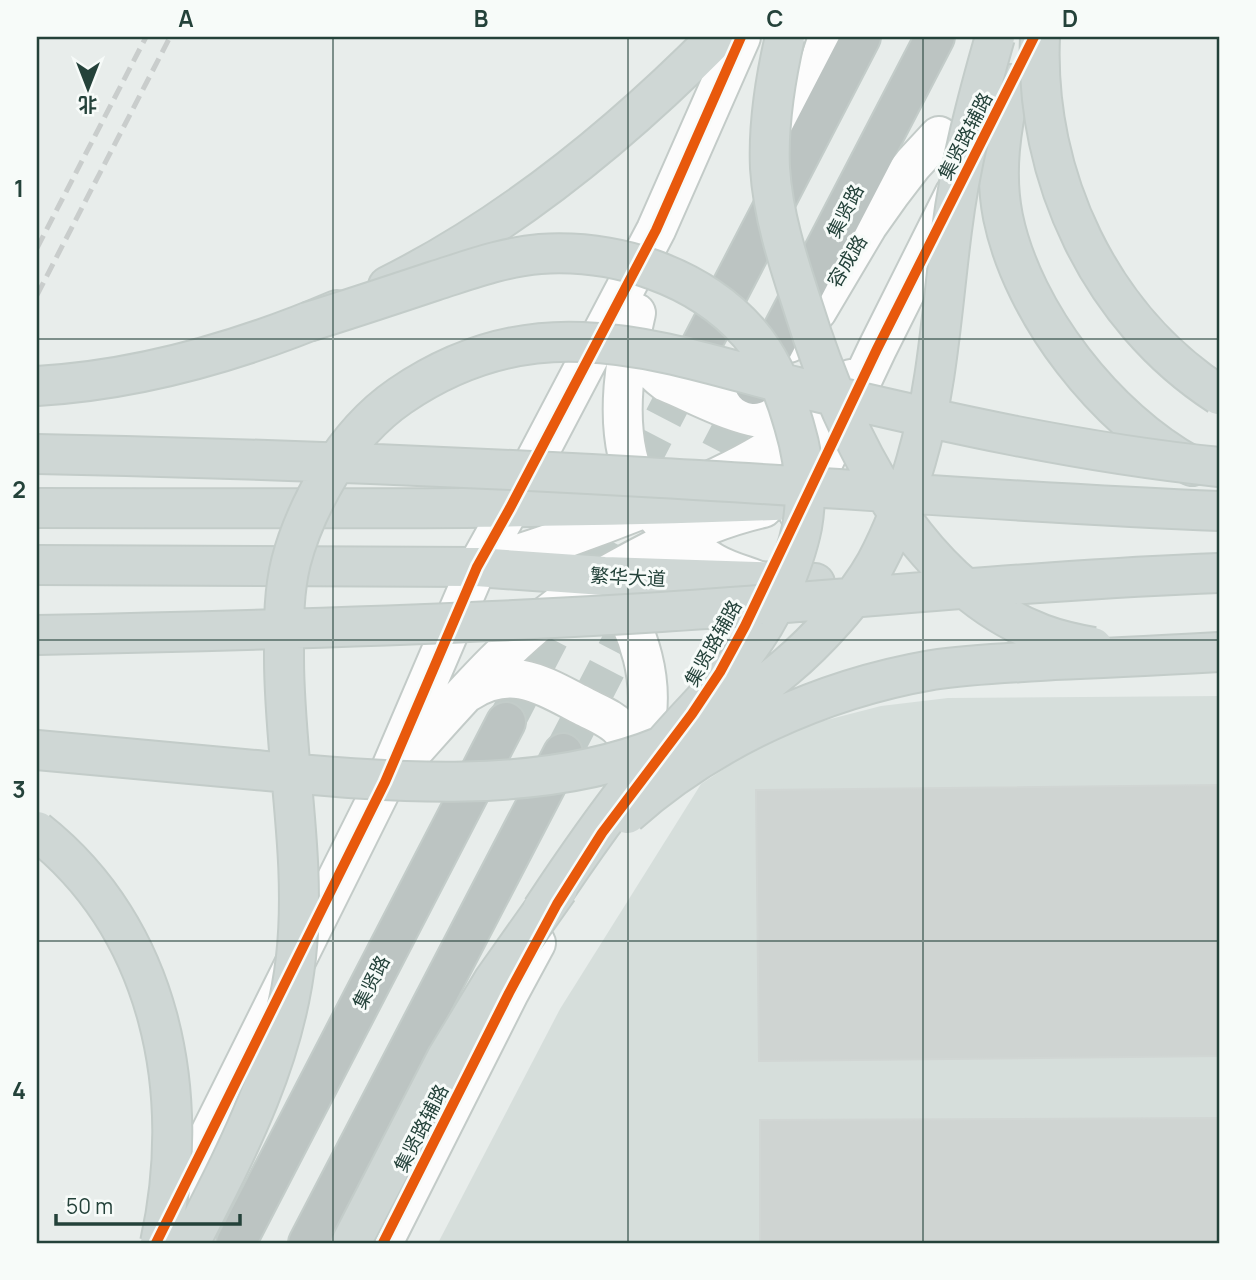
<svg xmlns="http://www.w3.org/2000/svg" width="1256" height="1280" font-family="Manrope,'Noto Sans SC',sans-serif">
<rect width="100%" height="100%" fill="#e8edeb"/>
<!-- built -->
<path fill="#d6dedb" d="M 1219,696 L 1219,1243 L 438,1243 L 560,1009 L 701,784 L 754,749 L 815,723 L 881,706 L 948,698 Z"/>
<!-- building -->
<path fill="#cfd4d2" stroke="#d1d6d4" stroke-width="2" d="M 1219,785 L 1219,1056 L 759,1061 L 756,790 Z
M 1219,1118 L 1219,1243 L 760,1243 L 760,1120 Z"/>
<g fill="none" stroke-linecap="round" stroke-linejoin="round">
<!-- highway-tunnel -->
<path stroke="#c1cbc8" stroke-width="38" stroke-dasharray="38 19" stroke-linecap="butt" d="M 693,502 L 754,385
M 506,722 L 694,359
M 563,753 L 643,599"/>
<defs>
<path id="secondary" d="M 792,144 L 828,37
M 636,313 C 612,415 611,506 714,563 C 728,571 744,575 759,581
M 631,335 C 640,355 648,369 666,382 C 714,402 764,434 816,413
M 789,343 L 817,311 L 868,225 L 890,194 L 913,164 L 939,136
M 799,514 L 877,349 L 955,193
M 479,566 C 534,550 587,531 640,510 C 722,478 793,447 851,379
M 610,586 C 639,629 657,683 643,735 C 639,750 633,766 628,781
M 468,692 C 511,664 542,685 583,706 C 596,713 614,719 623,732 C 631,744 631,760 629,774
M 406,759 C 458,701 510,639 574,595 C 599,578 626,564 653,550 C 689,532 723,517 763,508
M 166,1222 L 385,782 L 477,567 L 510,508 L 656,230 L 741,37
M 383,1243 L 509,993 L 536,943"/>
<path id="primary" d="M 1011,84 C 1001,128 994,172 1003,217 C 1023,314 1106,419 1192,466
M 388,286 C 512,224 620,135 717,37
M 37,386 C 140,380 243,350 337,310
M 37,508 C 290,508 544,511 797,500
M 37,565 L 477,567 L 604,576 L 815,583"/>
<path id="highway" d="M 694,359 L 861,37
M 754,385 L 935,37
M 236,1243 L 506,722
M 308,1243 L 563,753"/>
</defs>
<!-- secondary casing -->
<use href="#secondary" stroke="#c3cbc8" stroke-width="42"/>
<!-- primary casing -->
<use href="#primary" stroke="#c3ccc9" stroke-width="42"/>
<!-- highway casing -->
<use href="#highway" stroke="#c3ccc9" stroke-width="42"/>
<!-- secondary -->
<use href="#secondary" stroke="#fcfcfc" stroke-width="38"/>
<!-- primary -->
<use href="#primary" stroke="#cfd7d5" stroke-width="38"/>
<!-- highway -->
<use href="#highway" stroke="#bcc4c2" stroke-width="38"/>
<!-- rail -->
<path stroke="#c9cdcc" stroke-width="5" stroke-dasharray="14 7" stroke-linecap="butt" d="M 37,248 L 146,37
M 37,295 L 170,37"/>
<defs>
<path id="primary-bridge" d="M 785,37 C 775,80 768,123 770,168 C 773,216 788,261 803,307 C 841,429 912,585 1042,634 C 1058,640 1076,644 1093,647
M 1040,37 C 1034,176 1100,318 1219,395
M 308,322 C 350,309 392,295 434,281 C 469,270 503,257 540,254 C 615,249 698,275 749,333 C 771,358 785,393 794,425 C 804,458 808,493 802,527 C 797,552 788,575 778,598 C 748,664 698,702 654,756 C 613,805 577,857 542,910
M 37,454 C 245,458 453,466 661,478 C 847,488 1033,504 1219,511
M 37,635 C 245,631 453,625 661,612 C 847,600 1033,580 1219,573
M 37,750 C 110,757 183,763 256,770 C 386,782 537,797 662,746 C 707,728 748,699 785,668 C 816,642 856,599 876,563 C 893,531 906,496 916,461 C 938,386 942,307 952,230 C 960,164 977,100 995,37
M 627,814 C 711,739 822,689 932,670 C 972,664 1013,663 1054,660 C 1109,658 1164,655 1219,652
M 37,831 C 162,930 193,1094 160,1243
M 190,1243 C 237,1151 285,1061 296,957 C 307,857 284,757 284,658 C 284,626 283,594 291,562 C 299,531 313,501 329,474 C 347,444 371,416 400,396 C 454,359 516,339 582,342 C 661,345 737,373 813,391 C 947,423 1082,453 1219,467
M 351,1243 L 447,1057 L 493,981 L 558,889"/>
</defs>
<!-- primary-bridge casing -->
<use href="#primary-bridge" stroke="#c3ccc9" stroke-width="42" stroke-linecap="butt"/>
<!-- primary-bridge -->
<use href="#primary-bridge" stroke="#cfd7d5" stroke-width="38"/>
<defs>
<path id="cycleway" d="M 156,1243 L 385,782 L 477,567 L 510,508 L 656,230 L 741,37
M 383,1243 L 509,993 L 557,904 L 602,833 L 692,714 L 720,672 L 745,626 L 877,349 L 1034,37"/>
</defs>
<!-- cycleway casing -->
<use href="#cycleway" stroke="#f7fbf9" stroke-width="15"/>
<!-- cycleway -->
<use href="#cycleway" stroke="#e8590c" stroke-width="10"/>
</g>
<!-- grid -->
<path fill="none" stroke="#24423a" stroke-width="2" stroke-opacity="0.55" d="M 333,37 L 333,1243M 628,37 L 628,1243M 923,37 L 923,1243M 37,339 L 1219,339M 37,640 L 1219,640M 37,941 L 1219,941"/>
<g text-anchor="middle" stroke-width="6" stroke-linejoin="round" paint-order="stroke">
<!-- street labels -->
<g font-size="19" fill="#24423a" stroke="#f7fbf9">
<text transform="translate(965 136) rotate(-63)" y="7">集贤路辅路</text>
<text transform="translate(845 211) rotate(-63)" y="7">集贤路</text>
<text transform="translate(847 261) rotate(-59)" y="7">容成路</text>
<text transform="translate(628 577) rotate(3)" y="7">繁华大道</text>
<text transform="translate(713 643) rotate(-61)" y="7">集贤路辅路</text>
<text transform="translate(371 982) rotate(-63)" y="7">集贤路</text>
<text transform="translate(421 1128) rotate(-63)" y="7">集贤路辅路</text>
</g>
</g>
<!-- border -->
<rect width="1256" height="1280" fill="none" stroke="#f7fbf9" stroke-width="77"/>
<!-- north arrow -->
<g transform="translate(88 88) rotate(180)" stroke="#f7fbf9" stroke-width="5" paint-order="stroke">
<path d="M0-5L12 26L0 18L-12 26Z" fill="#24423a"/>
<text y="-10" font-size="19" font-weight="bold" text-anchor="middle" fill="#24423a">北</text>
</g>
<!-- scale -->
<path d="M56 1214v10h184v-10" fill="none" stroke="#24423a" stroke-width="3.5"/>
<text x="66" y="1214" font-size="21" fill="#24423a" stroke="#f7fbf9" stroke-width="5" paint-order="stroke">50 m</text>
<rect x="38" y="38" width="1180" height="1204" fill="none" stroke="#24423a" stroke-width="2.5"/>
<g font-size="23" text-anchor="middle" font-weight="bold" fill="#24423a">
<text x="186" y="27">A</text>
<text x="481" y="27">B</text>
<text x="775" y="27">C</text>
<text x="1070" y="27">D</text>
<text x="19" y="197">1</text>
<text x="19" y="498">2</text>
<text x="19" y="798">3</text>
<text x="19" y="1099">4</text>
</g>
</svg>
